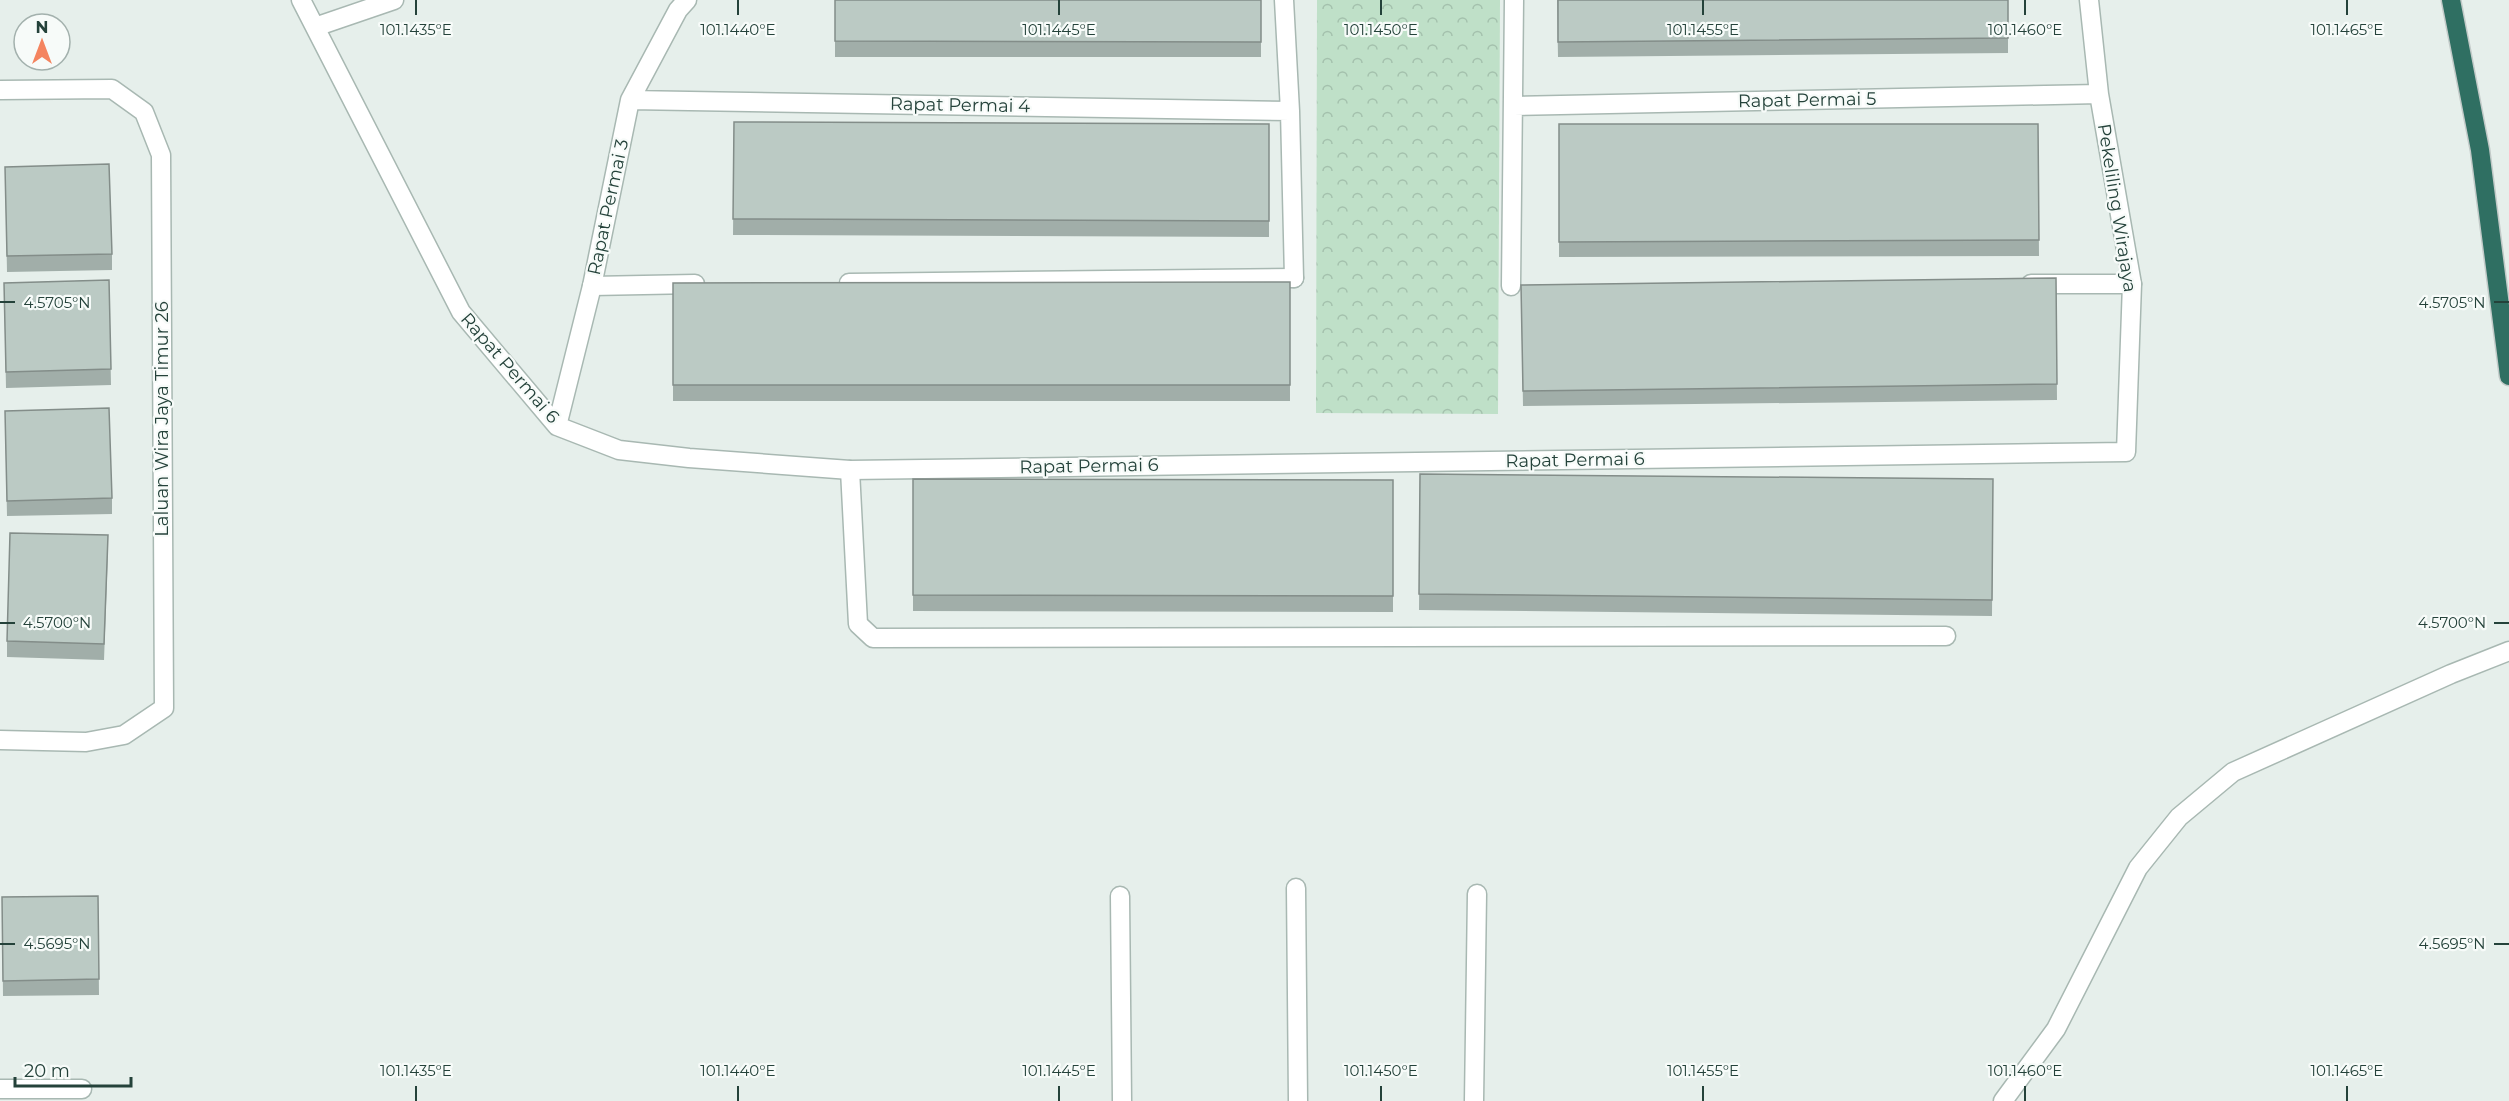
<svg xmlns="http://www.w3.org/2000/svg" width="2509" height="1101" font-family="Montserrat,sans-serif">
<defs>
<pattern id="forest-crowns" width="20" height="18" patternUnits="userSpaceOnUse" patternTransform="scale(1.5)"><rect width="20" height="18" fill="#bfe0c8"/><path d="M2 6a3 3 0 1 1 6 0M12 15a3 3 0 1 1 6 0" fill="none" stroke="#a4c1ad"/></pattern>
</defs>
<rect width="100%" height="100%" fill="#e6efeb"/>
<!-- forest -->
<path fill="url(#forest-crowns)" d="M 1317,0 L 1500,0 L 1498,414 L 1316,413 Z"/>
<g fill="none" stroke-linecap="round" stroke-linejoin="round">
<defs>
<path id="lane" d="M 849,283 L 1294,278
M 2031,284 L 2132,284
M 592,286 L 695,284
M 850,470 L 858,624 L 873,638 L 1946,636
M 1296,888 L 1298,1101
M 0,1089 L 82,1089
M 2003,1101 L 2056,1029 L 2138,868 L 2179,817 L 2233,772 L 2451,674 L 2509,651"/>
<path id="street" d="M 301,0 L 461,312 L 557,426 L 619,450 L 689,458 L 850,470 L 2126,452 L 2132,284 L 2099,94 L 2089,0
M 1284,0 L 1290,111 L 1294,278
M 315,27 L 394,0
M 0,90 L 112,89 L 144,112 L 161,155 L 164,708 L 124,735 L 86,742 L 0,740
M 630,100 L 1290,111
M 1514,106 L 2099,94
M 1511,286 L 1514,0
M 557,426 L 592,286 L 630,100 L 678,10 L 687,0
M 1120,896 L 1122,1101
M 1474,1101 L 1477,894"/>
<path id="highway" d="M 2451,0 L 2480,150 L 2509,376"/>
</defs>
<!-- lane casing -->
<use href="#lane" stroke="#a8b8b2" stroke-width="21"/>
<!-- street casing -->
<use href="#street" stroke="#a8b8b2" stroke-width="21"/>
<!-- highway casing -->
<use href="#highway" stroke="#c2cac8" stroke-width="21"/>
<!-- lane -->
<use href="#lane" stroke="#fff" stroke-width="18"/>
<!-- street -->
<use href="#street" stroke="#fff" stroke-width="18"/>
<!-- highway -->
<use href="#highway" stroke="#2f6f62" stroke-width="18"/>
</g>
<!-- wall -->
<path fill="#a1aea9" d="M 835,0 L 1261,0 L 1261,57 L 835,57 Z
M 1557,0 L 2008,0 L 2008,53 L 1558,57 Z
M 734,122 L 1269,124 L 1269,237 L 733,235 Z
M 1559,124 L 2038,124 L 2039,256 L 1559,257 Z
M 5,167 L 112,254 L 112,270 L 7,272 Z
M 2056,278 L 2057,400 L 1523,406 L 1521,285 Z
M 109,280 L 111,385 L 6,388 L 4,283 Z
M 1290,282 L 1290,401 L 673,401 L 673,283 Z
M 5,411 L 112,498 L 112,514 L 7,516 Z
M 1420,474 L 1993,479 L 1992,616 L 1419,610 Z
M 913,479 L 1393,480 L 1393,612 L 913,611 Z
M 108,551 L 104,660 L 7,657 L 7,641 Z
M 98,896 L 99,995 L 3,996 L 2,897 Z"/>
<!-- building -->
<path fill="#bbcac4" stroke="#838d89" stroke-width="1.5" d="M 835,0 L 1261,0 L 1261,42 L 835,41 Z
M 1558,0 L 2008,0 L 2008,38 L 1558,42 Z
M 734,122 L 1269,124 L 1269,221 L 733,219 Z
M 1559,124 L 2038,124 L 2039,240 L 1559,242 Z
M 109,164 L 112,254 L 7,256 L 5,167 Z
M 2056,278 L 2057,384 L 1523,391 L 1521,285 Z
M 109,280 L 111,369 L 6,372 L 4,283 Z
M 1290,282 L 1290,385 L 673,385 L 673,283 Z
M 109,408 L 112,498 L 7,501 L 5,411 Z
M 1420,474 L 1993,479 L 1992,600 L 1419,594 Z
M 913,479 L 1393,480 L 1393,596 L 913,595 Z
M 10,533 L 108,535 L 104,644 L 7,641 Z
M 98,896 L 99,979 L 3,981 L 2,897 Z"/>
<!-- ticks -->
<path fill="none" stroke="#24423a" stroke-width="2" d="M 416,0 L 416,15M 738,0 L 738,15M 1059,0 L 1059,15M 1381,0 L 1381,15M 1703,0 L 1703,15M 2025,0 L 2025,15M 2347,0 L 2347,15M 0,302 L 15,302M 2494,302 L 2509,302M 0,623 L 15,623M 2494,623 L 2509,623M 0,944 L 15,944M 2494,944 L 2509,944M 416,1086 L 416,1101M 738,1086 L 738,1101M 1059,1086 L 1059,1101M 1381,1086 L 1381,1101M 1703,1086 L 1703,1101M 2025,1086 L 2025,1101M 2347,1086 L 2347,1101"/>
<g text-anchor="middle" stroke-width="4.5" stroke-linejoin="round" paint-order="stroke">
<!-- street labels -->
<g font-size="18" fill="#24423a" stroke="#f7fbf9">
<text transform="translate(1807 100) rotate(-1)" y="6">Rapat Permai 5</text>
<text transform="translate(960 105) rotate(1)" y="6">Rapat Permai 4</text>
<text transform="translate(608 207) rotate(-78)" y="6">Rapat Permai 3</text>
<text transform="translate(2117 208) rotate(81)" y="6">Pekeliling Wirajaya</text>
<text transform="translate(510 368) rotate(49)" y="6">Rapat Permai 6</text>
<text transform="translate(162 419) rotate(-90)" y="6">Laluan Wira Jaya Timur 26</text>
<text transform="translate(1575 460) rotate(-1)" y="6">Rapat Permai 6</text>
<text transform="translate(1089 466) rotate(-1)" y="6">Rapat Permai 6</text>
</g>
</g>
<g font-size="15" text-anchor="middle" fill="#24423a" stroke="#f7fbf9" stroke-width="4.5" stroke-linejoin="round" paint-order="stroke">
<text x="416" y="35">101.1435°E</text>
<text x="738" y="35">101.1440°E</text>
<text x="1059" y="35">101.1445°E</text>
<text x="1381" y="35">101.1450°E</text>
<text x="1703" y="35">101.1455°E</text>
<text x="2025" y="35">101.1460°E</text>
<text x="2347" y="35">101.1465°E</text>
<text x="57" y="308">4.5705°N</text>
<text x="2452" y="308">4.5705°N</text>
<text x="57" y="628">4.5700°N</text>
<text x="2452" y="628">4.5700°N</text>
<text x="57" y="949">4.5695°N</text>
<text x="2452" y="949">4.5695°N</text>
<text x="416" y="1076">101.1435°E</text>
<text x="738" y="1076">101.1440°E</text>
<text x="1059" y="1076">101.1445°E</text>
<text x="1381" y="1076">101.1450°E</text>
<text x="1703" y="1076">101.1455°E</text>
<text x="2025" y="1076">101.1460°E</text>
<text x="2347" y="1076">101.1465°E</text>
</g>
<!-- north arrow -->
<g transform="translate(42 42)"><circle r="28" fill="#f7fbf9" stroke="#a3b1ad" stroke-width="1.5"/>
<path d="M0-4.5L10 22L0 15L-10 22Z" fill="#f4845f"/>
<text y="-9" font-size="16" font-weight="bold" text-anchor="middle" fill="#24423a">N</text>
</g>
<!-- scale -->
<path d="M15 1077v9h116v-9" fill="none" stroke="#24423a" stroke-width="3"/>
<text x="24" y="1077" font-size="18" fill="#24423a" stroke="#f7fbf9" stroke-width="4.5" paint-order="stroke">20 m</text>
</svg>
